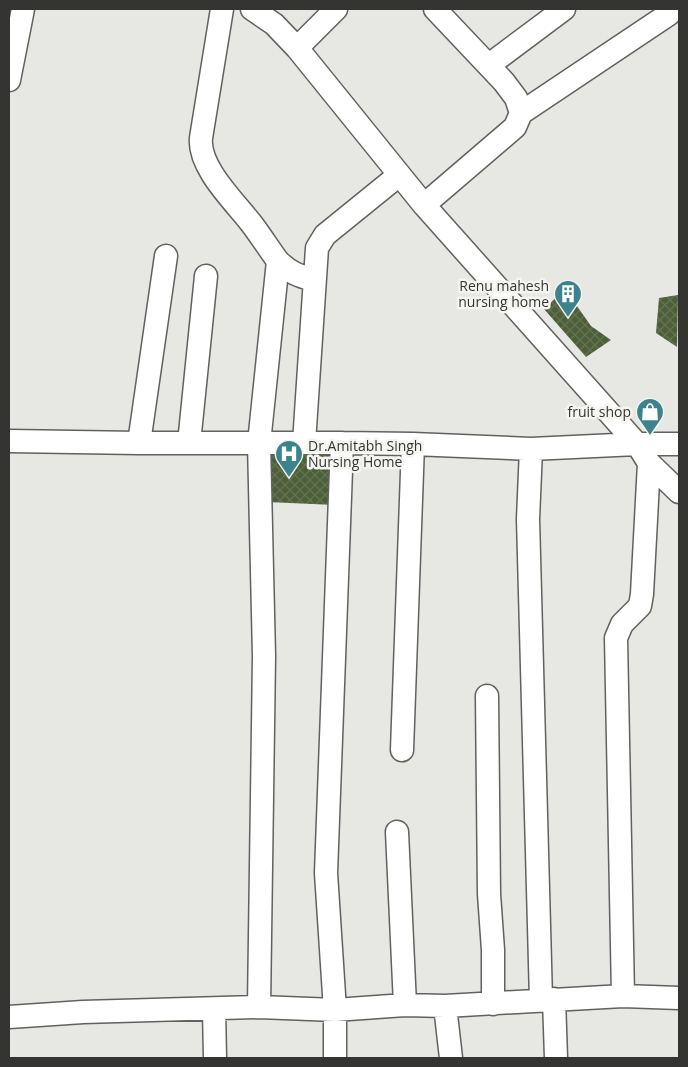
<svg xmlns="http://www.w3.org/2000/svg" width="688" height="1067" font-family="'Open Sans',sans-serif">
<defs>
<pattern id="building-cross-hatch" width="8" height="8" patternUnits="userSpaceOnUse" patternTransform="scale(1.25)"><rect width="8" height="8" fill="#4c5f38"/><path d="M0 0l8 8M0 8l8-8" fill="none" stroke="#647354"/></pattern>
</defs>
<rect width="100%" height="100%" fill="#e7e7e3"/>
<!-- building -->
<path fill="url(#building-cross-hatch)" d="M 565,289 L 591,326 L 611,340 L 586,357 L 544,309 Z
M 678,295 L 677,347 L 656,333 L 659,298 Z
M 268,450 L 336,452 L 335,505 L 267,502 Z"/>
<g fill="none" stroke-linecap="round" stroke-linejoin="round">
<defs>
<path id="minor" d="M 222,9 L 201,138 C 198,167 234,201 251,223 C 261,236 269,249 278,261 C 290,273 299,276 314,280
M 252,9 L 274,24 L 297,48 L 424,205 L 637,444 L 649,463 L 679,492
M 297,48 L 336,9
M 489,65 L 564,9
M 9,80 L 23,9
M 521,113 L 669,14
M 424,205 L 515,127 L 521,113 L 516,98 L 504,82 L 435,9
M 9,441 L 139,443 L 342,443 L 413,444 L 531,449 L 637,444 L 679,444
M 139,443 L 166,256
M 189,443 L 206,276
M 304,443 L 317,248 L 325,235 L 399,175
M 531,449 L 528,519 L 541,1000
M 487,696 L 489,894 L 493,950 L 493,1004
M 402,750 L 413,444
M 397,832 L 405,1005
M 623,996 L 616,638 L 622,624 L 640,606 L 642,594 L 649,463
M 554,999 L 556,1058
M 445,1006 L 451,1058
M 259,1007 L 264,656 L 259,443 L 278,261
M 214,1009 L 215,1058
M 9,1017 L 83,1012 L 259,1007 L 335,1010 L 405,1005 L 445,1006 L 623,996 L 679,998
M 335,1058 L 335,1010 L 326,873 L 342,443"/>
</defs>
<!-- minor casing -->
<use href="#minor" stroke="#61615d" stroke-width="25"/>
<!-- minor -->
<use href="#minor" stroke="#fff" stroke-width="22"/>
</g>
<!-- icons -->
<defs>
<symbol id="building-pin" viewBox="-11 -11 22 30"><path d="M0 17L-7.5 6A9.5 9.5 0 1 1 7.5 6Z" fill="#3d838e" stroke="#f4f5f0"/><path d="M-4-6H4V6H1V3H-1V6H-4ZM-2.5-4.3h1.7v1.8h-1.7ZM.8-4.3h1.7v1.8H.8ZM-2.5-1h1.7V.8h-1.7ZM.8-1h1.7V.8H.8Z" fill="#fff"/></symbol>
<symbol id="shop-pin" viewBox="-11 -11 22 30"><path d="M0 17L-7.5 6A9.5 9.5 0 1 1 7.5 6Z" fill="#3d838e" stroke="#f4f5f0"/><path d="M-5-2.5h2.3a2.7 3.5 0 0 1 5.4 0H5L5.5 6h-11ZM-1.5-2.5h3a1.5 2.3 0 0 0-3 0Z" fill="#fff"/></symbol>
<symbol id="hospital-pin" viewBox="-11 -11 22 30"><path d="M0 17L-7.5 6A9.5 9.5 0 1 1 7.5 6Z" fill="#3d838e" stroke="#f4f5f0"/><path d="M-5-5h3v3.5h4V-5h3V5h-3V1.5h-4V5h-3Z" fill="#fff"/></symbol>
</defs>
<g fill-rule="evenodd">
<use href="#building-pin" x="552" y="278" width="32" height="43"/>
<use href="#shop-pin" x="634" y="396" width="32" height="43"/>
<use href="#hospital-pin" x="273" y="438" width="32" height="43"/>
</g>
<g text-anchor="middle" stroke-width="5" stroke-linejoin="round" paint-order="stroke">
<!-- poi labels -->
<g font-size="14" fill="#343533" stroke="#f4f5f0" text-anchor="end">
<text x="549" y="291">Renu mahesh<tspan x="549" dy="16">nursing home</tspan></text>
<text x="631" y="417">fruit shop</text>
<text x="308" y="451" text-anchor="start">Dr.Amitabh Singh<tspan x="308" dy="16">Nursing Home</tspan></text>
</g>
</g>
<!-- border -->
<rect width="688" height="1067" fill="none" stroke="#343533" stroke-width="20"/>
</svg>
